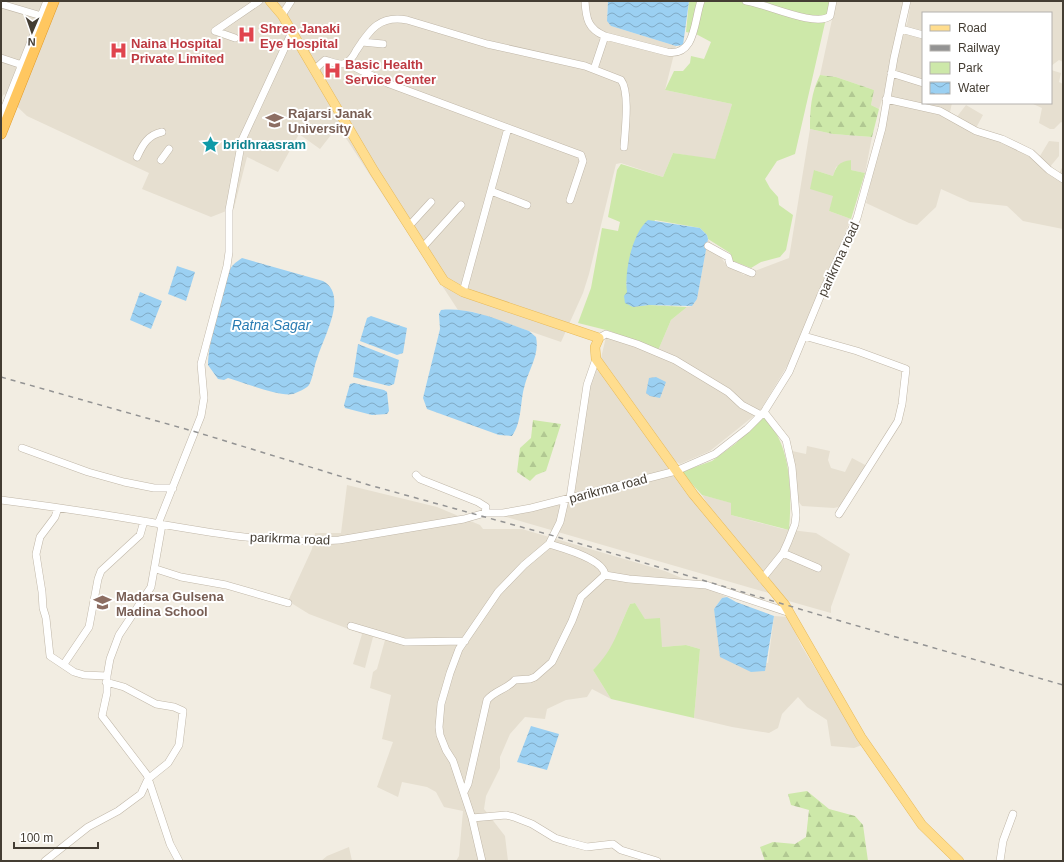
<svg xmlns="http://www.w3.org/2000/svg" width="1064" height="862" font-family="Helvetica,sans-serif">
<defs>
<pattern id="forest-firs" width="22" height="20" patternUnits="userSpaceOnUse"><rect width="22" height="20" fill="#cde8a9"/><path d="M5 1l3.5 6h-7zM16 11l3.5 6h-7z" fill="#b1c892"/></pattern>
<pattern id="water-waves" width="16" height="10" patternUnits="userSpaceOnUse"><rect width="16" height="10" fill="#9bd0f2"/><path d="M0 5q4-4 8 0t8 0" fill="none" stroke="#80aac5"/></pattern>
</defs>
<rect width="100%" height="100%" fill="#f2ede2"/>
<!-- residential -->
<path fill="#e6dfd0" d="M 1,1 L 608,1 L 607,14 L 611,26 L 676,46 L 665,90 L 732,104 L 715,160 L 673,153 L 663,177 L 621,163 L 616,164 L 589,274 L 583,293 L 561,342 L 474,312 L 458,310 L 338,126 L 320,149 L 299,134 L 278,172 L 247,157 L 234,208 L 211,217 L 142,189 L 149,173 L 27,116 L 4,94 L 1,99 Z
M 836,1 L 905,1 L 889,76 L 879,109 L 871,105 L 874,90 L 836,77 L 820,75 Z
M 911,1 L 1063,1 L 1063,62 L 1059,60 L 1051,66 L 1051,13 L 923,13 L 923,103 L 952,103 L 950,112 L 956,118 L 966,105 L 983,115 L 976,128 L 1040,156 L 1049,141 L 1059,142 L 1059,156 L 1049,168 L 1058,175 L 1063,166 L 1063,229 L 1023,221 L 1007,206 L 970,202 L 941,189 L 936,207 L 917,225 L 909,223 L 866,203 L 878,152 L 898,54 L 908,20 Z
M 1051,70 L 1061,73 L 1059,82 L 1063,84 L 1063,123 L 1061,122 L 1054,129 L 1050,129 L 1039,123 L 1042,108 L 1033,104 L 1051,103 Z
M 810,129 L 833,134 L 872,137 L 865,173 L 851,170 L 851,160 L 836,167 L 833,176 L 814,170 L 834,196 L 829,211 L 851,219 L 790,361 L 760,411 L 710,451 L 680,464 L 669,457 L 640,412 L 601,358 L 606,337 L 657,353 L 671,320 L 687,307 L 692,306 L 697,299 L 708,239 L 725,263 L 744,275 L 789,258 Z
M 594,368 L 605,376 L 671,468 L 660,474 L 572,496 L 588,390 Z
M 807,446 L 830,451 L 828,460 L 831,468 L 845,472 L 852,458 L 867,466 L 842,506 L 834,508 L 802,506 L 797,500 L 792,451 L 806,454 Z
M 676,474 L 772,594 L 503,516 Z
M 347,485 L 437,507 L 480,525 L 483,529 L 522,529 L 665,571 L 727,597 L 722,598 L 714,609 L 719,637 L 719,652 L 768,663 L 774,616 L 788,617 L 801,645 L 862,745 L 854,748 L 831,746 L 827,720 L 807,707 L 798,697 L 782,714 L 778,728 L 769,733 L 732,727 L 694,718 L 700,649 L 686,645 L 662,647 L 635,603 L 630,604 L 621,624 L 615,643 L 606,657 L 593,670 L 611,699 L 592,689 L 587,697 L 566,700 L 547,709 L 545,719 L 525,717 L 510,734 L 500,757 L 500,768 L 486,796 L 484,809 L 505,836 L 508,861 L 456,861 L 459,856 L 463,811 L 444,807 L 436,792 L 427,787 L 402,782 L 398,797 L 377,787 L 393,742 L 382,739 L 391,695 L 370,688 L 373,672 L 377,669 L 385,640 L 373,637 L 365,668 L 353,664 L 362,634 L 309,614 L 288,601 L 312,549 L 315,533 L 341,533 Z
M 702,495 L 732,503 L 731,515 L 783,529 L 816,533 L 850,554 L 831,607 L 831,613 L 785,600 L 717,519 Z
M 349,847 L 352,861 L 321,861 L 327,856 Z"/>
<!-- green -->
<path fill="#cde8a9" d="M 689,1 L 830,1 L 795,154 L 777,161 L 765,179 L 770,188 L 778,197 L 779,205 L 793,215 L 786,250 L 780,257 L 761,262 L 751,268 L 733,261 L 730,253 L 708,239 L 707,235 L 700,228 L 655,220 L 626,283 L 633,307 L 649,305 L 687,307 L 671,320 L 657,353 L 610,331 L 578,323 L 591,288 L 602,228 L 618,231 L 620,222 L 608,217 L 617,170 L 621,164 L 663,177 L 673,153 L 715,159 L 732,104 L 665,90 L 674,71 L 683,71 L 690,63 L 691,56 L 704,59 L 711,42 L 696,34 L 686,32 Z
M 851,160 L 851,170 L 865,173 L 851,219 L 829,211 L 833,196 L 810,189 L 814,170 L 833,176 C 837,165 839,162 851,160 Z
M 764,417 C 792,445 792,493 789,530 L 731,515 L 731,503 L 702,495 L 681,472 L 712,461 L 735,444 Z
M 635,603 L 645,619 L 660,618 L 662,647 L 686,645 L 700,649 L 694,718 L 611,699 L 593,670 C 615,648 617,631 630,604 Z"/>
<!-- forest -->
<path fill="url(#forest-firs)" d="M 820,75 L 836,77 L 874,90 L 871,105 L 879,109 L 872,137 L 833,134 L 810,129 C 810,109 811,93 820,75 Z
M 533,420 L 561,424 L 546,471 L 536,475 L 530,481 L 517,472 L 520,448 L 531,438 Z
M 807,791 L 829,809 L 855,816 L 863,825 L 868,861 L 765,861 L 760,847 L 773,842 L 795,844 L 806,837 L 809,810 L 791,805 L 788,794 Z"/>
<!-- water -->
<path fill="url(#water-waves)" d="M 608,1 L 689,1 L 683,45 L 676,46 L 611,26 L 607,21 Z
M 648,220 L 700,228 L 707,235 L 708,239 L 697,299 L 692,306 L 649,305 L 633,307 L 625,303 L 624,296 L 627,292 C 624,273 632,233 648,220 Z
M 242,258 L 323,281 C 349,295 323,338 317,359 C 314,366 313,378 309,385 C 306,389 298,392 293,394 C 279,397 243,382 228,378 L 224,380 L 218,379 L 208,365 C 208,347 221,288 229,271 C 232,265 236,262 242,258 Z
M 177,266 L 195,272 L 186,301 L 168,294 Z
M 140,292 L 162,301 L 151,329 L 130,320 Z
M 441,310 C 471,307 501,321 529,331 L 536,337 C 540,355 528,370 524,388 C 520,403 522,422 512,436 L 499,435 L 427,409 L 423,398 L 440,329 L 439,314 Z
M 371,316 L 407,328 L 403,353 L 397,355 L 360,341 L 367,318 Z
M 358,344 L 399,360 L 394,384 L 389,386 L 353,377 Z
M 656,377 L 666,382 L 660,398 L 650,396 L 646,393 L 649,378 Z
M 354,383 L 384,390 L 387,392 L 389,411 L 387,414 L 372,415 L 345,408 L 344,405 L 350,384 Z
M 727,597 L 736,602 L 774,616 L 765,671 L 751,672 L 720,657 L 714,609 L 722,598 Z
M 531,726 L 559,734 L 547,770 L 517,762 Z"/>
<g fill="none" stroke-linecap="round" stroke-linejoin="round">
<defs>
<path id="minor" d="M 585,1 C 586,19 588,29 605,36
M 746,1 C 764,3 816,28 830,16 L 833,1
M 1,4 L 45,17
M 282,15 L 291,1
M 901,29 L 923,35
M 215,31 L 259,1
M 215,31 L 235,38
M 362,42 L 383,44
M 1,58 L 22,65
M 346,63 L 387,83 L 581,155 L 583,161 L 570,200
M 594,69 L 605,36 L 667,52 C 696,57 694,20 701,1
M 314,70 L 325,60 C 332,62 340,66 346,63 C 351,60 354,55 356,51 C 370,29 380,15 407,20 L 487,44 L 585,66 L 621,80 C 630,92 625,131 624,147
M 891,73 L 923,83
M 886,99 L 940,111 L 976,131 L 1002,139 L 1031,153 L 1049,170 L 1063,179
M 1,117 L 47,1
M 137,157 C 143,144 148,135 162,132
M 161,160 L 169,149
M 491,191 L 527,205
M 409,226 L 431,202
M 708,246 L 728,257 L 730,264 L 752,273
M 423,247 L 461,205
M 463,292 L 508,128
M 804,336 L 857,351 L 906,369 L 902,404 L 898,421 L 839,514
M 599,338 L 606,334 L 637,344 L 675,360 L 728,392 L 742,405 L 761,415
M 22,448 L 88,472 L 124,482 L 154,488 L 173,488
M 416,475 L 420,479 L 478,502 L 486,507 L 485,513
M 570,498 L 587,385 L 596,359
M 1,500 C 48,506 96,513 143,521 C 207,532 274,545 339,540 L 464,519 L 485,513 L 503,513 L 531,508 L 676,471 L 715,454 L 747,429 L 764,412 L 789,372 L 820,297 L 857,218 L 882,128 L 894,58 L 907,1
M 58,508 L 55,517 L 40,537 L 36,554 L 42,592 L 43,608 L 46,618 L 50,656 L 74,672 L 84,675 L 107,676
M 158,524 L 201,416 L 204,398 L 201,364 L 227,266 L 229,252 L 229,210 L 242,140 L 292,32
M 162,525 L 151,587 L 119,635 L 110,659 L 107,676 L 107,693 L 102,716 L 147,775 L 170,844 L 179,861
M 783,553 L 818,568
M 156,569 L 181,577 L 226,585 L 288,603
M 605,575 L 629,579 L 706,585 L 787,612
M 762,579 L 783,553 L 788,542 L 795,524 L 796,515 L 792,467 L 786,440 L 764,412
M 351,626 L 405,642 L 465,641
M 64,664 L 89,627 L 98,579 L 101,571 L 140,535 L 144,521
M 464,792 L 468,784 L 487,700 C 495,690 506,690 515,680 L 530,679 L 535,677 L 552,662 L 572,621 L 581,597 L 605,575 C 604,559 562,548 549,544
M 472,818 L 506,815 L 514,817 L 532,824 L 555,838 L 568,842 L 587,847 L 613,844 L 621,850 L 657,861
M 45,861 L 88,827 L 118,811 L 141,794 L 148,779 L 168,763 L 179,745 L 183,711 L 174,707 L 156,704 L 124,687 L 106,682
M 482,861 L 472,818 L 453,761 L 446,750 L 440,735 L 439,727 L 441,704 L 450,673 L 459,649 L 498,592 L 524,565 L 549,544 L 560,522 L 565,500
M 1000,861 L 1003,841 L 1013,814"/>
<path id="major" d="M 270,1 L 282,15 L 374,171 L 444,281 L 463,292 L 599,338 L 595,347 L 596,359 L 693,494 L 785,605 L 861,737 L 922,825 L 959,861"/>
<path id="highway" d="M 1,134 L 54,1"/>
</defs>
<!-- minor casing -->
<use href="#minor" stroke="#c0b7a8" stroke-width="8"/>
<!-- major casing -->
<use href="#major" stroke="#e7ba5b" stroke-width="10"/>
<!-- highway casing -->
<use href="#highway" stroke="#e29c2c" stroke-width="11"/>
<!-- minor -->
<use href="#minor" stroke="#fff" stroke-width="7"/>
<!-- major -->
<use href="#major" stroke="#ffdd8e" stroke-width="9"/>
<!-- highway -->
<use href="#highway" stroke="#ffc760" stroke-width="10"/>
<!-- rail -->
<path stroke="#939393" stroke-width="1.5" stroke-dasharray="5 5" stroke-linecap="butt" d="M 1,377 L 196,432 L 369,485 L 554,536 L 830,618 L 1063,685"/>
</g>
<!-- icons -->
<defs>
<symbol id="hospital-bare" viewBox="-9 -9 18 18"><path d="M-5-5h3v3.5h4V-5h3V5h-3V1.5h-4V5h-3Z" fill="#e0444e" stroke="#fff" stroke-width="2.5" paint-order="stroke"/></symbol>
<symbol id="university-bare" viewBox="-9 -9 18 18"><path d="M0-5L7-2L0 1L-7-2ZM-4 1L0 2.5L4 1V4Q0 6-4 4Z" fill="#8d6e63" stroke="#fff" stroke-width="2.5" paint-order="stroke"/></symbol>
<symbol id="sight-bare" viewBox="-9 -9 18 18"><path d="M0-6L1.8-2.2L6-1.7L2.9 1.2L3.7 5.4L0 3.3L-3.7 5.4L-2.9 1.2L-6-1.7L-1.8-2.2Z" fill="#0f9aa8" stroke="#fff" stroke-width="2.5" paint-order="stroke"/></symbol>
<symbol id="school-bare" viewBox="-9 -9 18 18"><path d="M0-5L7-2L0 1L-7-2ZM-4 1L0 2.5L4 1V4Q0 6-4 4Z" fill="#8d6e63" stroke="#fff" stroke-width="2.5" paint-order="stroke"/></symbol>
</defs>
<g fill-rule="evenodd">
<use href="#hospital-bare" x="234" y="22" width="25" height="25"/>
<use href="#hospital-bare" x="106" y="38" width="25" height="25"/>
<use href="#hospital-bare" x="320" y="58" width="25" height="25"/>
<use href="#university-bare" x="262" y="108" width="25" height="25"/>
<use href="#sight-bare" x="198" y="132" width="25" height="25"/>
<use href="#school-bare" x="90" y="590" width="25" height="25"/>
</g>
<g text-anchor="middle" stroke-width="4" stroke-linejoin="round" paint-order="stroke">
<!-- health labels -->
<g font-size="13" font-weight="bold" fill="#be3a42" stroke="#fff" text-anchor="start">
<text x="260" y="33">Shree Janaki<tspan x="260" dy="15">Eye Hospital</tspan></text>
<text x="131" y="48">Naina Hospital<tspan x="131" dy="15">Private Limited</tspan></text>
<text x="345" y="69">Basic Health<tspan x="345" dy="15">Service Center</tspan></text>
</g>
<!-- education labels -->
<g font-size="13" font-weight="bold" fill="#785e54" stroke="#fff" text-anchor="start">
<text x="288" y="118">Rajarsi Janak<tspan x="288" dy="15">University</tspan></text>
<text x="116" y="601">Madarsa Gulsena<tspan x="116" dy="15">Madina School</tspan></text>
</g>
<!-- culture labels -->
<g font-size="13" font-weight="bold" fill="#0d838f" stroke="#fff" text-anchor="start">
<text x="223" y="149">bridhraasram</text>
</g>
<!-- street labels -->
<g font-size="13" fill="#443d33" stroke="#fff">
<text transform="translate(838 259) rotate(-65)" y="5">parikrma road</text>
<text transform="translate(608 488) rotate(-15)" y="5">parikrma road</text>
<text transform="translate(290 538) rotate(2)" y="5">parikrma road</text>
</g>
<!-- water labels -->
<g font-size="14" font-style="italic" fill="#297bb2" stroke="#fff">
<text x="271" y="330">Ratna Sagar</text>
</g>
</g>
<!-- border -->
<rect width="1064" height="862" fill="none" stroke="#443d33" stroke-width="4"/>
<!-- legend -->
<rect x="922" y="12" width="130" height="92" fill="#ffffff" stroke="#b4b1ad"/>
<rect x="930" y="25" width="20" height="6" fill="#ffdd8e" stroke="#b4b1ad"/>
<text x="958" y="32" font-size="12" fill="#443d33">Road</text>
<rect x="930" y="45" width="20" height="6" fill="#939393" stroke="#b4b1ad"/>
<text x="958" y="52" font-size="12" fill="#443d33">Railway</text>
<rect x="930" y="62" width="20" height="12" fill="#cde8a9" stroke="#b4b1ad"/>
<text x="958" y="72" font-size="12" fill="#443d33">Park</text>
<rect x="930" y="82" width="20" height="12" fill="url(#water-waves)" stroke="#b4b1ad"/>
<text x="958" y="92" font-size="12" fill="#443d33">Water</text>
<!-- north arrow -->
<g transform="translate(32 32) rotate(182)" stroke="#ffffff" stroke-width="3" paint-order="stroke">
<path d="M0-3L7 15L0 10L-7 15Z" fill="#443d33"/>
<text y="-6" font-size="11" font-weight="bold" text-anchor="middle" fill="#443d33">N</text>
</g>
<!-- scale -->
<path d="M14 842v6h84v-6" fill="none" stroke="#443d33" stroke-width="2"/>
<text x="20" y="842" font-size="12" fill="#443d33" stroke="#ffffff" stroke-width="3" paint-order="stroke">100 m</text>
</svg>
